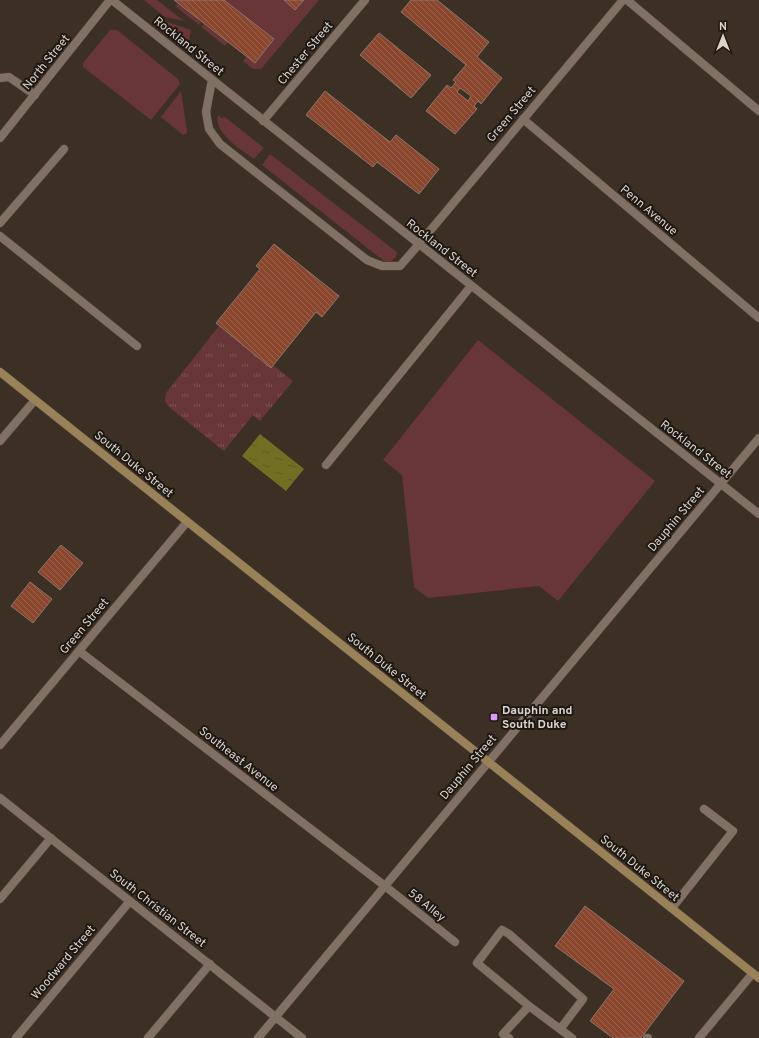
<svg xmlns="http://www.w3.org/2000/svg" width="759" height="1038" font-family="Overpass,sans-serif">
<defs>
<pattern id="park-tufts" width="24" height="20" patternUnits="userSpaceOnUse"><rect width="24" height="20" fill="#693637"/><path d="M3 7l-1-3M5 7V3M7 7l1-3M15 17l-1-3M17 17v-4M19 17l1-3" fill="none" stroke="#7e5253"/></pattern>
<pattern id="water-ripples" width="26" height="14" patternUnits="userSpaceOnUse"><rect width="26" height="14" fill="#717022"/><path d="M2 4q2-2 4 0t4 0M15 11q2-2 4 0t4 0" fill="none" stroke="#5b5a2e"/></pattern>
<pattern id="building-back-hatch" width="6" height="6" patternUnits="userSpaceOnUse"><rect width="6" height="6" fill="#8a472e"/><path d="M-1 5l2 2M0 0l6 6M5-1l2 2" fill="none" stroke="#9a614b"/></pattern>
</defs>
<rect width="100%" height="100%" fill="#3c2f23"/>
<!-- green -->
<path fill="#693637" d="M 144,0 L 157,0 L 184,21 L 165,17 Z
M 224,0 L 284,0 L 295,10 L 304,0 L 319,0 L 261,69 L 253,69 L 243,61 L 246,57 L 255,63 L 274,39 Z
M 178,3 L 201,22 L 199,25 L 175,6 Z
M 159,19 L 191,30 L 189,41 L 186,42 Z
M 204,24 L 228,42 L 225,46 L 201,27 Z
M 110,30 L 117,30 L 178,79 L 180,84 L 151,120 L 83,67 L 83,63 Z
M 181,91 L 187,132 L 186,134 L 183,135 L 161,117 Z
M 218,115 L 221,118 L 225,117 L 264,148 L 254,159 C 242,150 213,133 218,115 Z
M 270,154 L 397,252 L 396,257 L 390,262 L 384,261 L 262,165 Z
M 478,340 L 655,481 L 558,601 L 539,586 L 428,598 L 414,587 L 402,475 L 383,460 Z"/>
<!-- park -->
<path fill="url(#park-tufts)" d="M 219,326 L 271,367 L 273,365 L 293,381 L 260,421 L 253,415 L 224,451 L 169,407 L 165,401 L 166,393 Z"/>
<!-- water -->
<path fill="url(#water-ripples)" d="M 260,434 L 304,469 L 286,491 L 242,456 Z"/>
<!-- building -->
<path fill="url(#building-back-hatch)" stroke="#89756e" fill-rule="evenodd" d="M 174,0 L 224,0 L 274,39 L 255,63 Z
M 284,0 L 304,0 L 295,10 Z
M 411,0 L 437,0 L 489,42 L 477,57 L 502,78 L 481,104 L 478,101 L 474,106 L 477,109 L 455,134 L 426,111 L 447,85 L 451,88 L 456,82 L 453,80 L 466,65 L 401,12 ZM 460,88 L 471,96 L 468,101 L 457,92 Z
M 379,33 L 431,75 L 411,98 L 360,55 Z
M 325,91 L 390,142 L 396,135 L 439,169 L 419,194 L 377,162 L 373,167 L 306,115 Z
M 274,244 L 339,296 L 322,317 L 316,312 L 271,368 L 216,323 L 260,269 L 256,266 Z
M 61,545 L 83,563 L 60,590 L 38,572 Z
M 30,582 L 52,599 L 33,623 L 11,606 Z
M 585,906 L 684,981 L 641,1038 L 613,1038 L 590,1021 L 614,989 L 555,946 Z"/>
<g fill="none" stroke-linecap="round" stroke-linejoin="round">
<defs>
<path id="lane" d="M 0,78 L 9,77 L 35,95
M 212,80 L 206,112 L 209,129 L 220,144 L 367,260 L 382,266 L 400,266 L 419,244
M 523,119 L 759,318
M 0,223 L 64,149
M 0,236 L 137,346
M 326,465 L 471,286
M 79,651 L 385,886 L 455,942
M 0,899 L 51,838
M 672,908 L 733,831 L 704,809
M 561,1028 L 583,999 L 509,934 L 502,930 L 477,963 L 529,1006 L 572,1038
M 148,1038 L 210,964
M 509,1038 L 503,1034 L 529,1006
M 647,1038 L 648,1038"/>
<path id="street" d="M 112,0 L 759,514
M 627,0 L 759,111
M 263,121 L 365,0
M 0,138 L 110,0
M 419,244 L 623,0
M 0,441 L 35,400
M 0,745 L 187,522
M 0,798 L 302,1038
M 16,1038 L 130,901
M 258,1038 L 759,438
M 699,1038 L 753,973"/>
<path id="secondary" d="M 0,372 L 759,978"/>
</defs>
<!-- lane casing -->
<use href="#lane" stroke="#564b41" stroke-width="9"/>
<!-- street casing -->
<use href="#street" stroke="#564b41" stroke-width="9"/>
<!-- secondary casing -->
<use href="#secondary" stroke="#564b41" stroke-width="9"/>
<!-- lane -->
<use href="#lane" stroke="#807164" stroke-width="8"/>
<!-- street -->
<use href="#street" stroke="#807164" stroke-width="8"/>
<!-- secondary -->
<use href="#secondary" stroke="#9a8258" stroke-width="8"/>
</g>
<!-- markers -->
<rect fill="#d69bfa" stroke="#1e1813" stroke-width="1.5" x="490" y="713" width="8" height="8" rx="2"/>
<g text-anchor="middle" stroke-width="4" stroke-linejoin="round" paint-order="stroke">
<!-- street labels -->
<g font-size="12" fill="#dad2cb" stroke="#1e1813">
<text transform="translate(189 46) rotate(39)" y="4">Rockland Street</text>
<text transform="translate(305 53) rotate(-50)" y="4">Chester Street</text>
<text transform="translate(46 62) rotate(-51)" y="4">North Street</text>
<text transform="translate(511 114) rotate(-50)" y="4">Green Street</text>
<text transform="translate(649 210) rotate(40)" y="4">Penn Avenue</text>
<text transform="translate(442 248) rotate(38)" y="4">Rockland Street</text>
<text transform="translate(696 449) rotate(38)" y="4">Rockland Street</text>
<text transform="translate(134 464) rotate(39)" y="4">South Duke Street</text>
<text transform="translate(676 519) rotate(-50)" y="4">Dauphin Street</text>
<text transform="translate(84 626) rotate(-50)" y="4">Green Street</text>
<text transform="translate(387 666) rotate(39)" y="4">South Duke Street</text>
<text transform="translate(239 759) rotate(38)" y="4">Southeast Avenue</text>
<text transform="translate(468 767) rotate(-50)" y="4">Dauphin Street</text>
<text transform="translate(640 868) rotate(39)" y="4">South Duke Street</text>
<text transform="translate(427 905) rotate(39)" y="4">58 Alley</text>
<text transform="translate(158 908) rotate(38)" y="4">South Christian Street</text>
<text transform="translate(63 962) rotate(-50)" y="4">Woodward Street</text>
</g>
<!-- poi labels -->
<g font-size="12" font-weight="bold" fill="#dad2cb" stroke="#1e1813" text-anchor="start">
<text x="502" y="714">Dauphin and<tspan x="502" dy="14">South Duke</tspan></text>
</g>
</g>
<!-- north arrow -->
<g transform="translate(723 36)" stroke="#1e1813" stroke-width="3" paint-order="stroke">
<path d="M0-3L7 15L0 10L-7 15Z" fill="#dad2cb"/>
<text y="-6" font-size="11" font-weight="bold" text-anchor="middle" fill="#dad2cb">N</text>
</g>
</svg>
